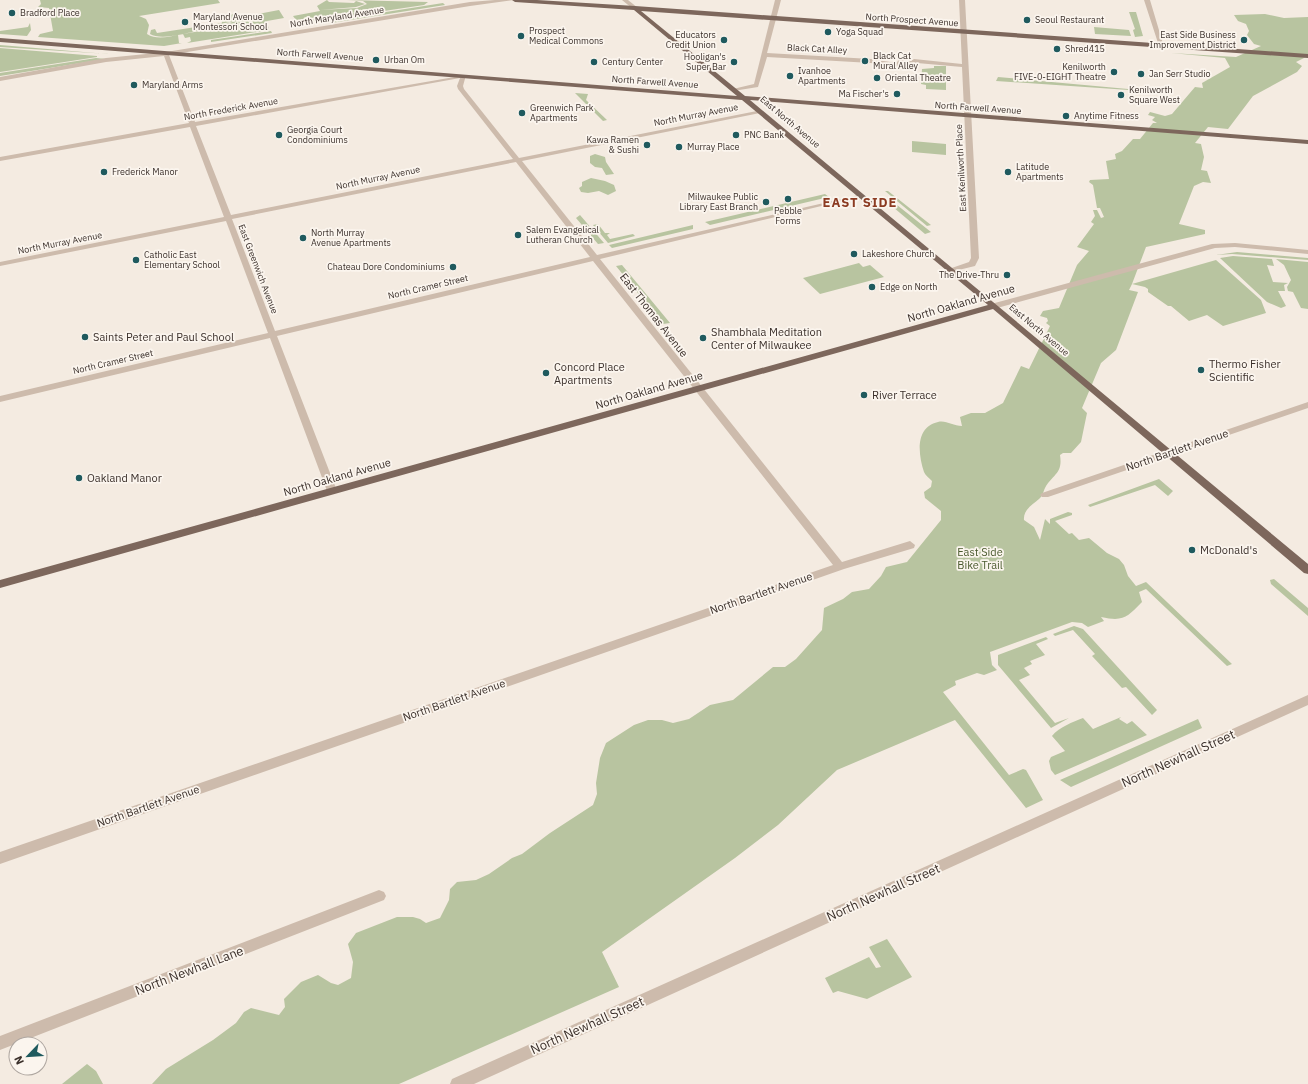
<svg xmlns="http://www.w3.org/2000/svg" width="1308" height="1084" font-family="'IBM Plex Sans',sans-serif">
<rect width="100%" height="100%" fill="#f4ebe1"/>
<!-- green -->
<path fill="#b8c4a0" d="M 40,0 L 218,0 L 220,3 L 139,16 L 146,19 L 149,25 L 147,34 C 156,40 168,37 178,35 L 179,43 L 182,43 L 164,46 L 38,37 L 40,34 L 53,31 L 49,8 L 38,7 L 41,4 Z
M 327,0 L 329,2 L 354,3 L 356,1 L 365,4 L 356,7 L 320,10 L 357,8 L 367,4 L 363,1 L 347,0 L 428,2 L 424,5 L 297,24 L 295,22 L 368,10 L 296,20 L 293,16 L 320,11 L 317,6 Z
M 443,3 L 445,5 L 331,23 L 329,21 Z
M 279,10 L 284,18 L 267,21 L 269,30 L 187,43 L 191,41 L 190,37 L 185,38 L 183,34 L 206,30 L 236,21 C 216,23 167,44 150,34 L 151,30 L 155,29 L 157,33 L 222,23 L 221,19 L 231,17 L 230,15 L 234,14 L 236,17 L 242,17 Z
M 1129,12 L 1136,12 L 1143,36 L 1135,37 L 1133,30 L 1135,29 Z
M 1265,14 L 1284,18 L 1308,17 L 1308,56 L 1296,62 L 1302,66 L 1297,72 L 1253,96 L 1228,129 L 1208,127 L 1195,143 L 1201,144 L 1204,157 L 1201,170 L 1207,171 L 1211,183 L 1203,182 L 1194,186 L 1179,224 L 1205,230 L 1205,234 L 1146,247 L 1132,284 L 1216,260 L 1261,300 L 1266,313 L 1223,326 L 1207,315 L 1189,321 L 1171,306 L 1168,306 L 1148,292 L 1148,289 L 1145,287 L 1132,284 L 1129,290 L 1138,292 L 1116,350 L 1101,363 L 1082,408 L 1087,413 L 1081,442 L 1071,453 L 1063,453 L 1060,455 C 1063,474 1053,474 1045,488 C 1043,492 1043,496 1039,499 C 1033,504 1023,510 1024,520 L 1034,527 L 1040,540 L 1045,519 L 1050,524 L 1050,519 L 1068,512 L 1072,513 L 1072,515 L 1055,521 L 1069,534 L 1072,533 L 1079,540 L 1089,538 L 1107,553 L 1119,559 L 1124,565 L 1128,576 L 1136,586 L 1146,582 L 1232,664 L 1227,666 L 1146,589 L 1139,592 L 1142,602 C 1127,617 1124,622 1101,617 L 1104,621 L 1088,627 L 1082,623 L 1072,622 L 990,652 L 992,665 L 997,670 L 984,675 L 977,673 L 955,681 L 956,685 L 943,692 L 1009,775 L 1023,769 L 1026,770 L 1043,800 L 1026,808 L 955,720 L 837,770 L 778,825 L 735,858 L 602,952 L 619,987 L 399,1084 L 152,1084 L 166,1069 L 213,1040 L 236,1023 L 244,1012 L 251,1008 L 279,1015 L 285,1007 L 284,999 L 301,982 L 318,975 L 331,983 L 338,985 L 351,978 L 353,962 L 348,944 L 356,933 L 397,917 L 413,917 L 420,919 L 426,923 L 440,918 L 449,900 L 450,889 L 457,882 L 476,880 L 489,874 L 512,858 L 522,854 L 550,833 L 593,805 L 597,794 L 596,783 L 600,758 L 606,743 L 634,725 L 648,720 L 662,720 L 673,723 L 689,719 L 710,705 L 733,700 L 773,667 L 785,667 L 796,659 L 822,630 L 824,608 L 843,599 L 852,592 L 869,589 L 881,576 L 886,567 L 907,562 L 941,520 L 941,511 L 925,498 L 924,492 L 931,487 L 932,481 C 929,478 925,475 924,472 C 918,454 915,427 938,422 C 946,420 953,426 962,426 L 960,417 L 971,413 L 985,413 L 1003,403 L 1021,366 L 1029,369 L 1050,326 L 1046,323 L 1048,321 L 1047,318 L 1040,316 L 1043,311 L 1059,308 L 1077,265 L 1089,251 L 1077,247 L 1094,224 L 1091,222 L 1095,216 L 1093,210 L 1097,210 L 1101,218 L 1104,217 L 1100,208 L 1097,208 L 1093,185 L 1089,182 L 1090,180 L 1109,179 L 1106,161 L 1116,159 L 1115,154 L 1122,151 L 1133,139 L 1140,139 L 1153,123 L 1157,123 L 1152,120 L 1155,117 L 1148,115 L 1150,112 L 1165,116 L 1172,114 L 1195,87 L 1203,88 L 1202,83 L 1230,67 L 1225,58 L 1171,53 L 1236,57 L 1261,46 L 1254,44 L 1247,35 L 1249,31 L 1246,24 L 1238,21 L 1234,15 Z
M 30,23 L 31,30 L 27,36 L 0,34 L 0,31 L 28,27 Z
M 1094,27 L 1129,30 L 1131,36 L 1095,34 Z
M 271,31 L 272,33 L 211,42 L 211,40 Z
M 0,45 L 107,54 L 109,54 L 0,47 Z
M 0,48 L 97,56 L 97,57 L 0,72 Z
M 96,58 L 106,59 L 0,76 L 0,73 Z
M 934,66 L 946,66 L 946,90 L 926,89 L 926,85 L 921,84 L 922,69 L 934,68 Z
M 998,77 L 1128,89 L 1129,90 L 996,81 Z
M 575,93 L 588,94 L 586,100 L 607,120 L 603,121 Z
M 912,141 L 946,144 L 946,155 L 912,152 Z
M 595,154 L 605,157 L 606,162 L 614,174 L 606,175 L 602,168 L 595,167 L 590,163 L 590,156 Z
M 591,178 L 605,181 L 614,185 L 616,191 L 608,195 L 599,191 L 588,193 L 581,192 L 579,188 L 582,186 L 582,182 Z
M 885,191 L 888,191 L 931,225 L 927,226 Z
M 825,194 L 829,197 L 710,225 L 705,222 Z
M 892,201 L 931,232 L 925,234 L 887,202 Z
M 580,215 L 604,243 L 598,244 L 576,218 Z
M 598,224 L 605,233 L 610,233 L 607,235 L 610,239 L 633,234 L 635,236 L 608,243 L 593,225 Z
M 693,225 L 693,229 L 612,248 L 609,245 Z
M 1237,252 L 1308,258 L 1308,260 L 1232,254 L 1216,255 Z
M 1233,256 L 1272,259 L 1274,266 L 1267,265 L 1273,282 L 1288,283 L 1284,285 L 1285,291 L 1278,291 L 1286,306 L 1281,308 L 1267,302 L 1220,258 Z
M 1276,259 L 1308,262 L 1308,309 L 1301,308 L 1293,292 L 1288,291 L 1287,287 L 1291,280 L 1284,265 Z
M 859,263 L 863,267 L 870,265 L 884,277 L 820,294 L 803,278 Z
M 622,265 L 670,323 L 663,324 L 616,266 Z
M 1159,479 L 1173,491 L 1168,496 L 1155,485 L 1090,507 L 1088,505 Z
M 1274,579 L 1308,608 L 1308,616 L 1271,584 L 1270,580 Z
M 1074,626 L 1083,629 L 1157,710 L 1152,715 L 1126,687 L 1122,688 L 1092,656 L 1095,654 L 1073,630 L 1055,636 L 1053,634 Z
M 1046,637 L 1048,639 L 1036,644 L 1045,655 L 1030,661 L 1032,664 L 1024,668 L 1030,675 L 1019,680 L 1055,723 L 1069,718 L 1051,728 L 998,665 L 998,655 Z
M 1121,717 L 1119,719 L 1127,724 L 1132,721 L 1147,735 L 1055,775 L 1051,770 L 1049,761 L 1051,757 L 1065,751 L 1052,736 C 1059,727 1073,722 1083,718 L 1093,729 Z
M 1198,719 L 1202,728 L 1071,787 L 1060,780 Z
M 887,939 L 912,977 L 867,999 L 838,991 L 833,993 L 825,978 L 869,957 L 876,968 L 881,967 L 869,947 Z
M 87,1064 L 96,1071 L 103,1084 L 62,1084 Z"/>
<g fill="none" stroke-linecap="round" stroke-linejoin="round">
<!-- minor -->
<path fill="#cdbbac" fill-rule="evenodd" d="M 495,0 L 514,0 L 470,6 L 169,55 L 195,122 L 466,75 L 463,86 L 464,89 L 519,158 L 762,110 L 762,112 L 760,113 L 522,161 L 597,255 L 863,194 L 863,196 L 600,259 L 842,562 L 910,541 L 915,545 L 914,548 L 844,569 L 0,864 L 0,852 L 833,565 L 593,261 L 277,336 L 337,491 L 332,494 L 327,491 L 270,338 L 0,402 L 0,396 L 268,333 L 226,221 L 0,266 L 0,262 L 224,217 L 190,127 L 0,161 L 0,157 L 189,123 L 164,56 L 106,62 L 0,81 L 0,77 L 106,58 L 166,52 L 470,2 ZM 460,78 L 457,86 L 458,89 L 513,159 L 231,215 L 196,126 ZM 516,162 L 590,257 L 275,331 L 232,219 Z
M 622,0 L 628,0 L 638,8 L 633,9 Z
M 775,0 L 781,0 L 767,53 L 871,59 L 896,63 L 899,60 L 911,61 L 914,59 L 962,64 L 959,0 L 965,0 L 979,258 L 975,266 L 950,272 L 946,270 L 969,262 L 971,258 L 962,67 L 917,63 L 914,65 L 902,64 L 899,67 L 871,63 L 767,57 L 758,87 L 733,91 L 733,89 L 754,84 Z
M 1144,0 L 1150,0 L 1164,47 L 1159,46 Z
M 1235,243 L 1308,250 L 1308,254 L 1235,247 L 1215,248 L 997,308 L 994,308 L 990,306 L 991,304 L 1212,244 Z
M 1308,402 L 1308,408 L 1048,497 L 1042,497 L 1040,495 L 1042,493 Z
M 1308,695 L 1308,705 L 474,1084 L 450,1084 L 452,1079 Z
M 379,890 L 384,892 L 386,896 L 384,900 L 0,1050 L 0,1036 Z"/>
<!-- major -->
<path fill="#7d675c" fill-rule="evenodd" d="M 512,0 L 537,0 L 635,6 L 1308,54 L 1308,58 L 641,11 L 745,96 L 1308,140 L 1308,144 L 750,100 L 1308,564 L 1308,574 L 1304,573 L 993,309 L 0,588 L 0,580 L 988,305 L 742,100 L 0,42 L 0,38 L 737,96 L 634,10 L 515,2 Z"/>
</g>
<!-- markers -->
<g fill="#1f5a5e" stroke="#fbf5ee" stroke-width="1.5">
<circle cx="12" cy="13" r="4"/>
<circle cx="1027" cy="20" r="4"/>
<circle cx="185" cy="22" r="4"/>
<circle cx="828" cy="32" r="4"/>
<circle cx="521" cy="36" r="4"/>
<circle cx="724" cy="40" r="4"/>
<circle cx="1244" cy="40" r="4"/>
<circle cx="1057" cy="49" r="4"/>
<circle cx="376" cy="60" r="4"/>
<circle cx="865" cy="61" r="4"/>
<circle cx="594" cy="62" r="4"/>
<circle cx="734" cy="62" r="4"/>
<circle cx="1114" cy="72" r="4"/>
<circle cx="1141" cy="74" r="4"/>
<circle cx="790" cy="76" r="4"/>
<circle cx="877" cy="78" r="4"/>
<circle cx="134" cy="85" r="4"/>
<circle cx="897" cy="94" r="4"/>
<circle cx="1121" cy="95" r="4"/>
<circle cx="522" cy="113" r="4"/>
<circle cx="1066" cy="116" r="4"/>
<circle cx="279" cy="135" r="4"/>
<circle cx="736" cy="135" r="4"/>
<circle cx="647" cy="145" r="4"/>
<circle cx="679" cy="147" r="4"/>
<circle cx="104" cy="172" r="4"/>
<circle cx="1008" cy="172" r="4"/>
<circle cx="788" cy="199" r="4"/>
<circle cx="766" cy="202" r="4"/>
<circle cx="518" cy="235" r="4"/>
<circle cx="303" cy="238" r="4"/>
<circle cx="854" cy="254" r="4"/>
<circle cx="136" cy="260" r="4"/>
<circle cx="453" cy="267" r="4"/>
<circle cx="1007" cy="275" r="4"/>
<circle cx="872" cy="287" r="4"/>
<circle cx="85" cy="337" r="4"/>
<circle cx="703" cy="338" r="4"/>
<circle cx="1201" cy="370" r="4"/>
<circle cx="546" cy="373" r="4"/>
<circle cx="864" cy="395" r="4"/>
<circle cx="79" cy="478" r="4"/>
<circle cx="1192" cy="550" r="4"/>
</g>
<g text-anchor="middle" stroke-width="3.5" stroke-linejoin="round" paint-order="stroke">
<!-- far-poi labels -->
<g font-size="9" fill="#3b302b" stroke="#fbf5ee" text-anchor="start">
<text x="20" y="16">Bradford Place</text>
<text x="193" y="20">Maryland Avenue<tspan x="193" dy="10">Montessori School</tspan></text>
<text x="1035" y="23">Seoul Restaurant</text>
<text x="529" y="34">Prospect<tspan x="529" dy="10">Medical Commons</tspan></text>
<text x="836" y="35">Yoga Squad</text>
<text x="716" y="38" text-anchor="end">Educators<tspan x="716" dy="10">Credit Union</tspan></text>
<text x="1236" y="38" text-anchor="end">East Side Business<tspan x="1236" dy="10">Improvement District</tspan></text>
<text x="1065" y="52">Shred415</text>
<text x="873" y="59">Black Cat<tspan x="873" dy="10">Mural Alley</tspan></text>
<text x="726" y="60" text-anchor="end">Hooligan's<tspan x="726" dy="10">Super Bar</tspan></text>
<text x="384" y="63">Urban Om</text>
<text x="602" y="65">Century Center</text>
<text x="1106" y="70" text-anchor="end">Kenilworth<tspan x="1106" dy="10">FIVE-0-EIGHT Theatre</tspan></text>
<text x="798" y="74">Ivanhoe<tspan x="798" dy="10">Apartments</tspan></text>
<text x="1149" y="77">Jan Serr Studio</text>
<text x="885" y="81">Oriental Theatre</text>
<text x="142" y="88">Maryland Arms</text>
<text x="1129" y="93">Kenilworth<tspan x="1129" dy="10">Square West</tspan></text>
<text x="889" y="97" text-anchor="end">Ma Fischer's</text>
<text x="530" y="111">Greenwich Park<tspan x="530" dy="10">Apartments</tspan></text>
<text x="1074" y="119">Anytime Fitness</text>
<text x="287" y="133">Georgia Court<tspan x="287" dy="10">Condominiums</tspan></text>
<text x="744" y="138">PNC Bank</text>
<text x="639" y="143" text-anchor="end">Kawa Ramen<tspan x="639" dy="10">&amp; Sushi</tspan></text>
<text x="687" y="150">Murray Place</text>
<text x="1016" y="170">Latitude<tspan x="1016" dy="10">Apartments</tspan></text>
<text x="112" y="175">Frederick Manor</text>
<text x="758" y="200" text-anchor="end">Milwaukee Public<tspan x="758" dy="10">Library East Branch</tspan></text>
<text x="788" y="214" text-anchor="middle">Pebble<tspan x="788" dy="10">Forms</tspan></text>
<text x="526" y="233">Salem Evangelical<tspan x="526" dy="10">Lutheran Church</tspan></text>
<text x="311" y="236">North Murray<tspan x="311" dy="10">Avenue Apartments</tspan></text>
<text x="862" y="257">Lakeshore Church</text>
<text x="144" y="258">Catholic East<tspan x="144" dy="10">Elementary School</tspan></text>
<text x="445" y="270" text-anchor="end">Chateau Dore Condominiums</text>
<text x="999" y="278" text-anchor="end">The Drive-Thru</text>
<text x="880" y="290">Edge on North</text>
</g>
<!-- far-street labels -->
<g font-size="9" fill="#3b302b" stroke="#fbf5ee">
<text transform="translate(337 17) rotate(-9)" y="3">North Maryland Avenue</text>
<text transform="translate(912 20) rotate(4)" y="3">North Prospect Avenue</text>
<text transform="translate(817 49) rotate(3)" y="3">Black Cat Alley</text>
<text transform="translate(320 55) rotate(4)" y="3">North Farwell Avenue</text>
<text transform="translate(655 82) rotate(4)" y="3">North Farwell Avenue</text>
<text transform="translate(978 108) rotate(4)" y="3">North Farwell Avenue</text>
<text transform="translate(231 109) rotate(-10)" y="3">North Frederick Avenue</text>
<text transform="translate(696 115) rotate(-11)" y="3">North Murray Avenue</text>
<text transform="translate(790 122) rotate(40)" y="3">East North Avenue</text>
<text transform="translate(961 168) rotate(-93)" y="3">East Kenilworth Place</text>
<text transform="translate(378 178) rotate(-12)" y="3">North Murray Avenue</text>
<text transform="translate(60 243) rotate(-11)" y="3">North Murray Avenue</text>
<text transform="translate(258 269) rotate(69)" y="3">East Greenwich Avenue</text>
<text transform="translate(428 287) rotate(-13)" y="3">North Cramer Street</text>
<text transform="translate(1039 330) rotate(40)" y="3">East North Avenue</text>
<text transform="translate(113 362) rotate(-13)" y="3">North Cramer Street</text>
</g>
<!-- street labels -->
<g font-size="11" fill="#3b302b" stroke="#fbf5ee">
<text transform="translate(961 303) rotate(-16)" y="4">North Oakland Avenue</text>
<text transform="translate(654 315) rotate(52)" y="4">East Thomas Avenue</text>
<text transform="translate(649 390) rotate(-16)" y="4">North Oakland Avenue</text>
<text transform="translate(1177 450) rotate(-19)" y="4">North Bartlett Avenue</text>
<text transform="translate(337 477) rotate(-16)" y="4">North Oakland Avenue</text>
<text transform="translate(761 593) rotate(-19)" y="4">North Bartlett Avenue</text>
<text transform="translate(454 700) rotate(-19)" y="4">North Bartlett Avenue</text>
<text transform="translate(148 806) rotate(-19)" y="4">North Bartlett Avenue</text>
</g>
<!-- poi labels -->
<g font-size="11" fill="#3b302b" stroke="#fbf5ee" text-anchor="start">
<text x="711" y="336">Shambhala Meditation<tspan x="711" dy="13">Center of Milwaukee</tspan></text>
<text x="93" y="341">Saints Peter and Paul School</text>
<text x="1209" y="368">Thermo Fisher<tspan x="1209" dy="13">Scientific</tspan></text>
<text x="554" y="371">Concord Place<tspan x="554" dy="13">Apartments</tspan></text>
<text x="872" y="399">River Terrace</text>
<text x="87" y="482">Oakland Manor</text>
<text x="1200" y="554">McDonald's</text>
</g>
<!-- park labels -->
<g font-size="11" fill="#4a5a2e" stroke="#fbf5ee">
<text x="980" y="556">East Side<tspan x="980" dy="13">Bike Trail</tspan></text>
</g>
<!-- far-district labels -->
<g font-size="13" font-weight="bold" letter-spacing="1" fill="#8c3b22" stroke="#fbf5ee">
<text x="860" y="207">EAST SIDE</text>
</g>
<!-- near-street labels -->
<g font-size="13" fill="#3b302b" stroke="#fbf5ee">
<text transform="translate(1178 758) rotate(-24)" y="5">North Newhall Street</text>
<text transform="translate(883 892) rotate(-24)" y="5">North Newhall Street</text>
<text transform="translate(189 970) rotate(-21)" y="5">North Newhall Lane</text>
<text transform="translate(587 1025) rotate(-24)" y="5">North Newhall Street</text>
</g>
</g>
<!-- north arrow -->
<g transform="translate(28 1056) rotate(245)"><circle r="19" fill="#fbf5ee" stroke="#aea6a0"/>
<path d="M0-3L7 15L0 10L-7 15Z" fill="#1f5a5e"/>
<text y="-6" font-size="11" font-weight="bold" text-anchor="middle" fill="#3b302b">N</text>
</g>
</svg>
